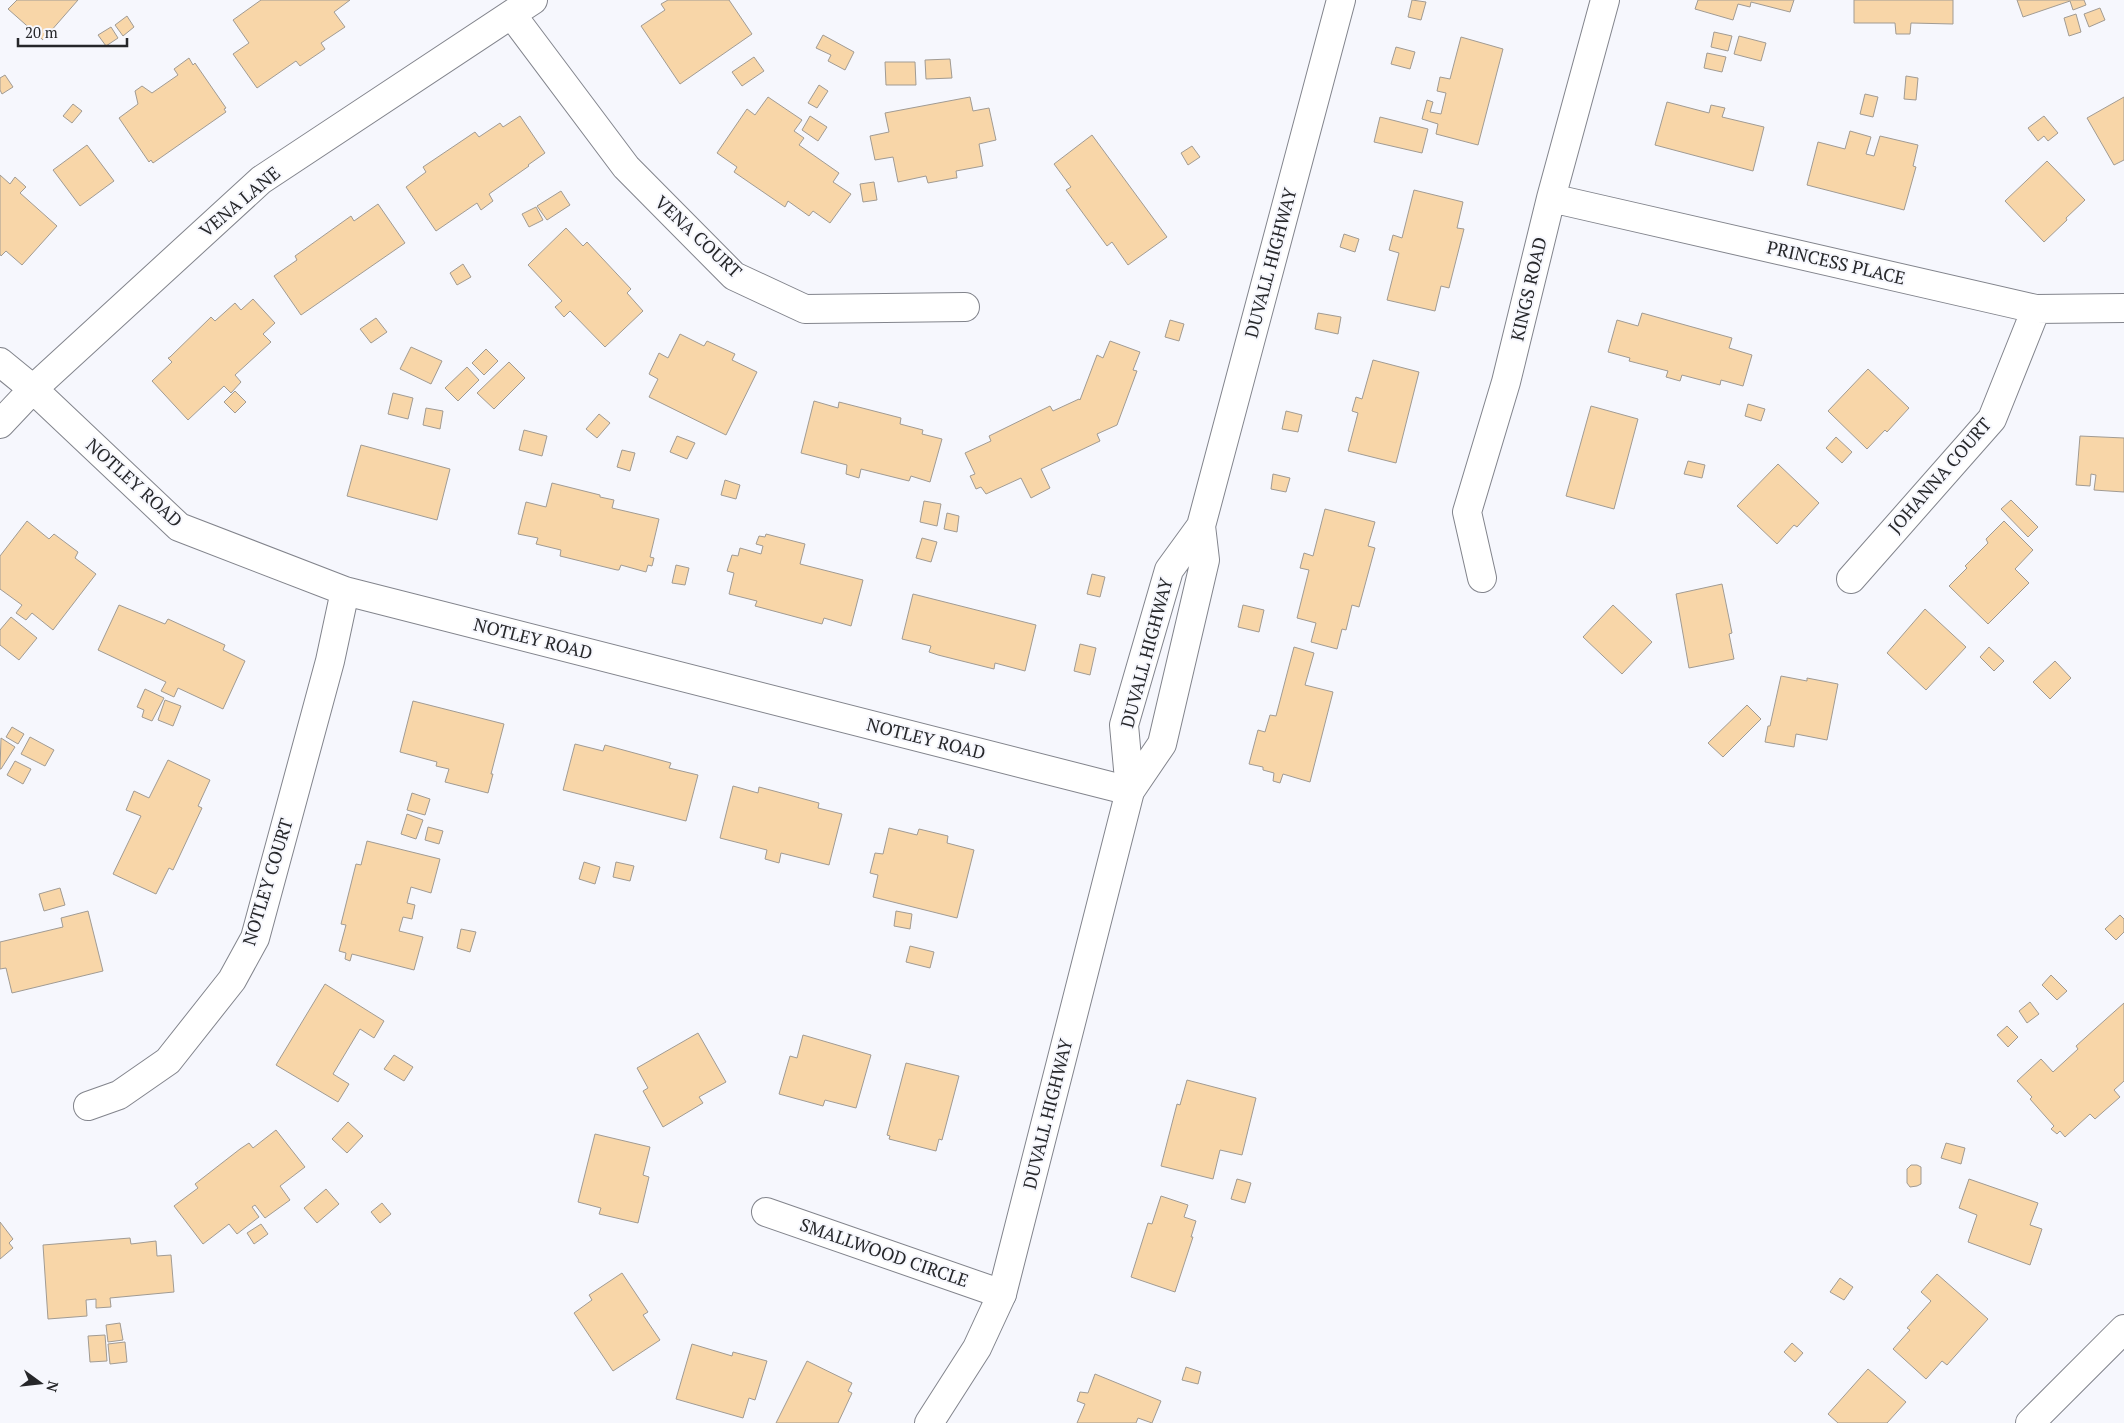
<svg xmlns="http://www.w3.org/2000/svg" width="2124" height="1423" font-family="'PT Serif',serif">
<rect width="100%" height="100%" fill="#f6f7fd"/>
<!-- building -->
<path fill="#f8d6a8" stroke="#a19b93" d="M 17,0 L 78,0 L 43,40 L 8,9 Z
M 261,0 L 350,0 L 334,12 L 345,27 L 321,43 L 325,49 L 300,66 L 296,61 L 257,88 L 233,54 L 249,43 L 233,20 Z
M 668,0 L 729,0 L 752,34 L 680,84 L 641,26 L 665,10 L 661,4 Z
M 1412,0 L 1426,2 L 1421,20 L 1408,17 Z
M 1698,0 L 1794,0 L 1790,12 L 1751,2 L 1750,7 L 1738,4 L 1733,20 L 1695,9 Z
M 1854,0 L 1953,0 L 1953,24 L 1911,23 L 1910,34 L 1896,34 L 1895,23 L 1854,23 Z
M 2017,0 L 2084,0 L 2086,5 L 2073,10 L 2070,1 L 2023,17 Z
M 2100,8 L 2105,20 L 2089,27 L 2084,14 Z
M 2076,14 L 2081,32 L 2069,36 L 2064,18 Z
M 127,16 L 134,27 L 123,36 L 115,25 Z
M 111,27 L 118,38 L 106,46 L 98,35 Z
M 1714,32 L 1732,36 L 1728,51 L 1711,47 Z
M 823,35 L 854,52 L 845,70 L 828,61 L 831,55 L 816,48 Z
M 1739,36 L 1766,43 L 1761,61 L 1734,54 Z
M 1461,37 L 1503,49 L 1478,145 L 1436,134 L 1438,124 L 1422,119 L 1427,100 L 1433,102 L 1430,112 L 1441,114 L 1446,93 L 1437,91 L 1440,77 L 1450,79 Z
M 1396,47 L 1415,52 L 1410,69 L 1391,64 Z
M 1707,53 L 1726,57 L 1722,72 L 1704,68 Z
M 754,57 L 764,71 L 742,86 L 732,72 Z
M 189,58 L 193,65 L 195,63 L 197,66 L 226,108 L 224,109 L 226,112 L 153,163 L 151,160 L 149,162 L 119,118 L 138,104 L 135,91 L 142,86 L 152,93 L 178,75 L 174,69 Z
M 950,59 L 952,78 L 926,79 L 925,60 Z
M 885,62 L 915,62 L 916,85 L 886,85 Z
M 5,75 L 13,87 L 2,94 L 0,90 L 0,78 Z
M 1906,76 L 1918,78 L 1916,100 L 1904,99 Z
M 819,85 L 828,91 L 817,108 L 808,103 Z
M 1865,94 L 1878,97 L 1873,117 L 1860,114 Z
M 768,97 L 802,120 L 794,131 L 804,138 L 799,145 L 839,173 L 833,182 L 851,194 L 830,223 L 813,211 L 809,216 L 788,201 L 785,207 L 734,172 L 737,167 L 717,153 L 747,109 L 755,115 Z
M 970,97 L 973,111 L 989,108 L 996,140 L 979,144 L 983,166 L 956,171 L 957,178 L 955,178 L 928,183 L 926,176 L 898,182 L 893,157 L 875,160 L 870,136 L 889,132 L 885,113 Z
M 2124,97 L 2124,160 L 2114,165 L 2087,118 Z
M 1667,102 L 1709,113 L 1711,105 L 1725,108 L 1722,117 L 1764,127 L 1753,171 L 1655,145 Z
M 73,104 L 82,111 L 72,123 L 63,116 Z
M 520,116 L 545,153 L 528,165 L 529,166 L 489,194 L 493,201 L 481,210 L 477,203 L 436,231 L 406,187 L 426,172 L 423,167 L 475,132 L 479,137 L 500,123 L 503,127 Z
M 810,116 L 827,127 L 818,141 L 802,130 Z
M 2044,116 L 2058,133 L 2048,141 L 2044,136 L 2038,141 L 2028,128 Z
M 1380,117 L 1428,129 L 1422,153 L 1374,142 Z
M 1850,131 L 1871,137 L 1866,154 L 1874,156 L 1880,136 L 1918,145 L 1913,166 L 1916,167 L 1904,210 L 1807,185 L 1818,142 L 1845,149 Z
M 1092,135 L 1167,237 L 1128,265 L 1112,242 L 1107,246 L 1066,190 L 1071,187 L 1054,164 Z
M 87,145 L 114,181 L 80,206 L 53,170 Z
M 1192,146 L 1200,157 L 1188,165 L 1181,153 Z
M 2047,161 L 2085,200 L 2066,218 L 2067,220 L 2044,242 L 2005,201 Z
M 0,175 L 10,184 L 15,177 L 26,187 L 20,193 L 57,226 L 22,265 L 6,251 L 1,256 L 0,254 Z
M 874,182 L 877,200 L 863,202 L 860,184 Z
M 1414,190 L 1463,202 L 1457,228 L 1464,229 L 1452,276 L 1449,288 L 1441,286 L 1435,311 L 1387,300 L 1399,253 L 1389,250 L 1393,235 L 1402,238 Z
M 561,191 L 570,205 L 547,220 L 537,206 Z
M 378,204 L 405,243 L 301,315 L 274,276 L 297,260 L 295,256 L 351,216 L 354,221 Z
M 536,207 L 543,220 L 529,227 L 522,214 Z
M 566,228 L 583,246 L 587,242 L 631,289 L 627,293 L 643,311 L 605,347 L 570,311 L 564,317 L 555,307 L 562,301 L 528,265 Z
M 1344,234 L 1359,239 L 1355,252 L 1340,247 Z
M 463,264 L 471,277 L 457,285 L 450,273 Z
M 253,299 L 275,323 L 263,334 L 271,342 L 235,375 L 241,382 L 231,393 L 224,386 L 188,420 L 152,381 L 172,362 L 168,358 L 170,357 L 211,317 L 215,321 L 235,303 L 241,310 Z
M 1318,313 L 1341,317 L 1338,334 L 1315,329 Z
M 1642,313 L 1732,338 L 1729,348 L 1752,355 L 1743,386 L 1721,380 L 1720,385 L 1682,375 L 1680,381 L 1666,377 L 1668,371 L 1629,361 L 1630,358 L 1608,352 L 1617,320 L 1638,326 Z
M 376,318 L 387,332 L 371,343 L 360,329 Z
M 1170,320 L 1184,324 L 1179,341 L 1165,337 Z
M 680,334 L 704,346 L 707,341 L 735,354 L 732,360 L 757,372 L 726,435 L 649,397 L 658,379 L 649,374 L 659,353 L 668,358 Z
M 1110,341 L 1140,352 L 1133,370 L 1137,371 L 1117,425 L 1097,434 L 1100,441 L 1041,469 L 1050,488 L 1031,498 L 1021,478 L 986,494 L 981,487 L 976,489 L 970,476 L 975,474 L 965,453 L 991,441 L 989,436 L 1050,406 L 1053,411 L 1079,399 L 1080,400 L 1097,355 L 1103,358 Z
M 411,347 L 442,361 L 431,384 L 400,369 Z
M 486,349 L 498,361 L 484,375 L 472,363 Z
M 1373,360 L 1419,372 L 1396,463 L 1348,451 L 1358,413 L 1352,411 L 1356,397 L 1362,399 Z
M 509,362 L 525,378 L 494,409 L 477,393 Z
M 467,367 L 479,380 L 458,401 L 445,388 Z
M 1868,369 L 1909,408 L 1887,432 L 1885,430 L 1867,449 L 1828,411 Z
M 235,391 L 246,402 L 235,413 L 224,402 Z
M 393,393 L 413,398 L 408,419 L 388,414 Z
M 814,401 L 838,408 L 839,402 L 901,418 L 900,424 L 923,430 L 922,434 L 942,439 L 930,482 L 911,476 L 909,481 L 861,469 L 859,478 L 846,474 L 847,465 L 801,453 Z
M 1748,404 L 1765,409 L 1761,421 L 1745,416 Z
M 1591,406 L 1638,419 L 1614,509 L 1566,496 Z
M 426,408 L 443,411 L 440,429 L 423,425 Z
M 1286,411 L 1302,415 L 1298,432 L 1282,429 Z
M 599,414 L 610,423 L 597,438 L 586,429 Z
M 524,430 L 547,436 L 542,456 L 519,450 Z
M 677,436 L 695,443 L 687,459 L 670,452 Z
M 2080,436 L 2124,438 L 2124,492 L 2094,490 L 2096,475 L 2091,474 L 2090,486 L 2076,485 Z
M 1836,437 L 1852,452 L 1842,463 L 1826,448 Z
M 361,445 L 450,469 L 437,520 L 347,496 Z
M 622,450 L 635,453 L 630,471 L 617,467 Z
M 1688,461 L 1705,465 L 1702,478 L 1684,474 Z
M 1778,464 L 1819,503 L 1797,527 L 1794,525 L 1777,544 L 1737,506 Z
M 1273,474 L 1290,478 L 1286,492 L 1271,489 Z
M 725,480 L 740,485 L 736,499 L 721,495 Z
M 552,483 L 600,495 L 600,497 L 614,500 L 612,508 L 659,519 L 650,557 L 654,558 L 652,566 L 648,565 L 646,572 L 621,565 L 619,570 L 617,570 L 560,556 L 561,550 L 536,544 L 538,538 L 518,534 L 526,502 L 546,507 Z
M 2011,500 L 2038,527 L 2028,537 L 2001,509 Z
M 924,501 L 941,504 L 937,526 L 920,522 Z
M 1325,509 L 1375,522 L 1368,546 L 1375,548 L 1359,607 L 1352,605 L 1346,630 L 1342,629 L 1337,649 L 1311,642 L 1316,623 L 1297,618 L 1309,570 L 1300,568 L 1304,553 L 1313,556 Z
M 947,513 L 959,516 L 957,532 L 944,529 Z
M 27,521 L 49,539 L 54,534 L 78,552 L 75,558 L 96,574 L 53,630 L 32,613 L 26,620 L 16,613 L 22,605 L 0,589 L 0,556 Z
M 2004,521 L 2033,550 L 2015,569 L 2029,583 L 1988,624 L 1949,586 L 1967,568 L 1965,566 L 1988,543 L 1986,539 Z
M 766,534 L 805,544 L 800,564 L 863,580 L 851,626 L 824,618 L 822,624 L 755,606 L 757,601 L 729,594 L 734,573 L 727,571 L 732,555 L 738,556 L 740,548 L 761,554 L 763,546 L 756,544 L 759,536 L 765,537 Z
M 922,538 L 937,542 L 931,562 L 916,558 Z
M 676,565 L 689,568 L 685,585 L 672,583 Z
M 1092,574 L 1105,577 L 1100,597 L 1087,594 Z
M 1722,584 L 1732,633 L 1729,634 L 1734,659 L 1689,668 L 1676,594 Z
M 913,594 L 1036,625 L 1025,671 L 995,663 L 994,669 L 938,655 L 929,652 L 931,646 L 902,639 Z
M 119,605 L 165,624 L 168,619 L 225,645 L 223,650 L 245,661 L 223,709 L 178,688 L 174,697 L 161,691 L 166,682 L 98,650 Z
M 1243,605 L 1264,610 L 1259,632 L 1238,627 Z
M 1613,605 L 1652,642 L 1622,674 L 1583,637 Z
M 1925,609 L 1966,647 L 1926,690 L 1887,653 Z
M 11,617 L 37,638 L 19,660 L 0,645 L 0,630 Z
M 1080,644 L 1096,648 L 1090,675 L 1074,671 Z
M 1294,647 L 1314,653 L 1305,685 L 1333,692 L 1310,782 L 1283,774 L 1280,783 L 1273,781 L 1274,773 L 1263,770 L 1263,767 L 1249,764 L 1258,730 L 1265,732 L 1270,715 L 1276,716 Z
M 1989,647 L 2004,661 L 1994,671 L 1980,657 Z
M 2055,661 L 2071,678 L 2050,699 L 2033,682 Z
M 1781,676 L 1807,681 L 1807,678 L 1838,684 L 1827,740 L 1796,734 L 1794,747 L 1765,742 L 1768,726 L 1770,726 Z
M 145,689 L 164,698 L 152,721 L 142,717 L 144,710 L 137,707 Z
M 165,700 L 181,706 L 173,726 L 158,720 Z
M 413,701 L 504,724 L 491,774 L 493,774 L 488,793 L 445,782 L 449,769 L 436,766 L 437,762 L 400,752 Z
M 1747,705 L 1761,719 L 1723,757 L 1708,743 Z
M 12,727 L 24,734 L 18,744 L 6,737 Z
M 30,737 L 54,750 L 45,766 L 21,754 Z
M 1,738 L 15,747 L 1,769 L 0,769 Z
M 575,744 L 603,751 L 605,745 L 671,763 L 669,768 L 698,775 L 686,821 L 563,790 Z
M 168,760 L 210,780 L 198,806 L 202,808 L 173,870 L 169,868 L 156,894 L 113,874 L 141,816 L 126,810 L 134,791 L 149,798 Z
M 15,761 L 31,769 L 23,784 L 7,775 Z
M 733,786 L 758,793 L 759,787 L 819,803 L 818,808 L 842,814 L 829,865 L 781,853 L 779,863 L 765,859 L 767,850 L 720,838 Z
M 412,793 L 430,799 L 425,815 L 407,810 Z
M 407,814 L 423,820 L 416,839 L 401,834 Z
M 428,827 L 443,831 L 439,844 L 425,840 Z
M 889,828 L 917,835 L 919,829 L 948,836 L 947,843 L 974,850 L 957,918 L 873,897 L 878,875 L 870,873 L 875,853 L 883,854 Z
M 367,841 L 440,859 L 431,893 L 411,887 L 407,903 L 415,905 L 412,919 L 403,917 L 399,931 L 423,937 L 414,970 L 352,954 L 350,961 L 345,959 L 346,953 L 339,951 L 346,925 L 341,924 L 356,864 L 361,865 Z
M 584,862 L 600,867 L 595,884 L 579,879 Z
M 616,862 L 634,866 L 630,881 L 613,877 Z
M 60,888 L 65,905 L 44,911 L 39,894 Z
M 88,911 L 103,971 L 12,993 L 6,968 L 0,969 L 0,942 L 63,927 L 61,918 Z
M 896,911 L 912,914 L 910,929 L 894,926 Z
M 2120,915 L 2124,919 L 2124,932 L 2116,940 L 2105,929 Z
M 461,929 L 476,932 L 470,952 L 457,948 Z
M 910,946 L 934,952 L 930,968 L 906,962 Z
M 2051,975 L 2067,991 L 2057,1000 L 2042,985 Z
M 325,984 L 384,1021 L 374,1038 L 360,1029 L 333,1074 L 349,1084 L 338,1102 L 276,1065 Z
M 2030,1002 L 2039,1014 L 2027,1023 L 2019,1011 Z
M 2124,1003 L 2124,1081 L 2114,1090 L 2120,1097 L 2095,1119 L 2090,1114 L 2065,1137 L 2060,1131 L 2057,1134 L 2051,1129 L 2054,1126 L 2030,1099 L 2032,1097 L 2017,1081 L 2041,1059 L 2053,1072 L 2078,1049 L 2076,1046 Z
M 2007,1026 L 2018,1037 L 2008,1047 L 1997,1035 Z
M 698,1033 L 726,1082 L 699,1097 L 703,1103 L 663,1127 L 643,1091 L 648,1088 L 637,1068 Z
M 803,1035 L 871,1055 L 856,1108 L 825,1100 L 823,1106 L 779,1094 L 790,1056 L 797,1058 Z
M 394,1055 L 413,1067 L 404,1081 L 384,1069 Z
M 906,1063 L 959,1076 L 942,1140 L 939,1139 L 936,1151 L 889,1139 L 890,1136 L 887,1135 Z
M 1187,1080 L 1256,1098 L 1242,1155 L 1220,1150 L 1213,1179 L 1161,1166 L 1177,1104 L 1180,1105 Z
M 348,1122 L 363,1136 L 347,1153 L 332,1139 Z
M 276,1130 L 305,1167 L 280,1186 L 290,1200 L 265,1218 L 255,1205 L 252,1207 L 259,1217 L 237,1234 L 229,1224 L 203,1244 L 174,1206 L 198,1188 L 195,1184 L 240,1149 L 249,1143 L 253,1148 Z
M 595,1134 L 650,1147 L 643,1175 L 649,1177 L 638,1223 L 599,1214 L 601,1208 L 578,1202 Z
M 1946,1143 L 1965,1148 L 1961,1164 L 1941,1158 Z
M 1911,1165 L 1917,1165 L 1921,1167 L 1921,1184 L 1917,1186 L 1910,1187 L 1907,1183 L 1907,1169 Z
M 1237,1179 L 1251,1183 L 1245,1203 L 1231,1199 Z
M 1969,1179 L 2038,1203 L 2030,1225 L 2042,1229 L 2030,1265 L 1968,1242 L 1977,1215 L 1959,1208 Z
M 326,1189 L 339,1204 L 317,1223 L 304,1208 Z
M 1161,1196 L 1188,1205 L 1184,1217 L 1196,1221 L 1191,1237 L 1193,1237 L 1175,1292 L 1131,1277 L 1148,1223 L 1152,1224 Z
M 382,1203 L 391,1214 L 380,1223 L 371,1212 Z
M 0,1222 L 13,1239 L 9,1243 L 13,1248 L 0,1259 Z
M 261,1224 L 268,1234 L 254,1244 L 247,1233 Z
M 130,1238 L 131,1244 L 156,1241 L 157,1256 L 171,1255 L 174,1292 L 110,1298 L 111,1307 L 96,1308 L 96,1299 L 86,1300 L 87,1316 L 48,1319 L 43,1245 Z
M 622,1273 L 648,1312 L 643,1315 L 660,1340 L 613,1371 L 574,1313 L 592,1300 L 589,1295 Z
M 1937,1274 L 1988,1319 L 1947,1365 L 1942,1361 L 1926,1379 L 1893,1349 L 1910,1330 L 1907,1328 L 1931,1301 L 1921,1292 Z
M 1840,1278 L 1853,1287 L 1844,1300 L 1830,1292 Z
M 120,1323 L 123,1340 L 108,1342 L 106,1325 Z
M 105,1335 L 107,1361 L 90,1362 L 88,1336 Z
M 125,1342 L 127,1362 L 110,1364 L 108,1344 Z
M 1792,1343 L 1803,1353 L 1795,1362 L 1784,1352 Z
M 692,1344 L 732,1356 L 733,1352 L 767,1361 L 755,1400 L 749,1398 L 743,1418 L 676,1399 Z
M 807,1361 L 852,1383 L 848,1391 L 852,1393 L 838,1423 L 776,1423 Z
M 1186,1367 L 1201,1372 L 1198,1384 L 1182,1380 Z
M 1868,1369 L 1906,1402 L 1887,1423 L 1838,1423 L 1828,1414 Z
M 1095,1374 L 1161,1401 L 1152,1423 L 1138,1418 L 1136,1423 L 1077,1423 L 1085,1404 L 1077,1401 L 1080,1392 L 1088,1393 Z"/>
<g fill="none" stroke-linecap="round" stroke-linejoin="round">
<defs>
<path id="street" d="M 512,15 L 626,167 L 734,276 L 805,309 L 965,307
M 1551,198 L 2036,309 L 2124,308
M 0,362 L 33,389 L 179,527 L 345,591 L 1130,791
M 0,424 L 33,389 L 261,180 L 533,0
M 1482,578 L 1467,512 L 1506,382 L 1551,198 L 1605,0
M 1851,579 L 1992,419 L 2036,309
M 88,1106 L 119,1095 L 168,1061 L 232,980 L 255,938 L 330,661 L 345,591
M 766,1212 L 1002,1294
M 2030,1423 L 2124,1329"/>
<path id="secondary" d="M 1130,791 L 1162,744 L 1205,560 L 1201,526 L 1341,0
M 929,1423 L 977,1348 L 1002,1294 L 1130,791 L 1124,725 L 1169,570 L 1201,526"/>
</defs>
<!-- street casing -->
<use href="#street" stroke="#82848c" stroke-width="30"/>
<!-- secondary casing -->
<use href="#secondary" stroke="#82848c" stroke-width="30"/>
<!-- street -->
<use href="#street" stroke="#fff" stroke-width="28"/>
<!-- secondary -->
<use href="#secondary" stroke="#fff" stroke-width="28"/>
</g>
<g text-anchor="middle" stroke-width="4" stroke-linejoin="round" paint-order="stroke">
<!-- street labels -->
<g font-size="18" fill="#26272a" stroke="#f6f7fd">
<text transform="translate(240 202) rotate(-40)" y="6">VENA LANE</text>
<text transform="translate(698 237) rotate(43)" y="6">VENA COURT</text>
<text transform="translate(1271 263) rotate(-75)" y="6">DUVALL HIGHWAY</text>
<text transform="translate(1836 263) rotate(13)" y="6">PRINCESS PLACE</text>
<text transform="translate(1529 289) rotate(-77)" y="6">KINGS ROAD</text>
<text transform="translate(1940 476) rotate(-49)" y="6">JOHANNA COURT</text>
<text transform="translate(134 483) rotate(42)" y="6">NOTLEY ROAD</text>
<text transform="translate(533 639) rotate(14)" y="6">NOTLEY ROAD</text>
<text transform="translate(1147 653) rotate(-75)" y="6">DUVALL HIGHWAY</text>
<text transform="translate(926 739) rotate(14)" y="6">NOTLEY ROAD</text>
<text transform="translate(268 882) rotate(-73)" y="6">NOTLEY COURT</text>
<text transform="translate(1048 1114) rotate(-76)" y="6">DUVALL HIGHWAY</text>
<text transform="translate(884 1253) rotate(19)" y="6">SMALLWOOD CIRCLE</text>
</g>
</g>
<!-- north arrow -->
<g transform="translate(40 1383) rotate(105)" stroke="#f6f7fd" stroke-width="4" paint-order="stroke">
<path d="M0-4L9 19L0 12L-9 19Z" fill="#26272a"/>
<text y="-8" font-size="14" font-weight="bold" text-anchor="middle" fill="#26272a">N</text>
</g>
<!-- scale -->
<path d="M18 38v8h109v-8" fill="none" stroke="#26272a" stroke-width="2.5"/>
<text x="25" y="38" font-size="15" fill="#26272a" stroke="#f6f7fd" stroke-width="4" paint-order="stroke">20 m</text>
</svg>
